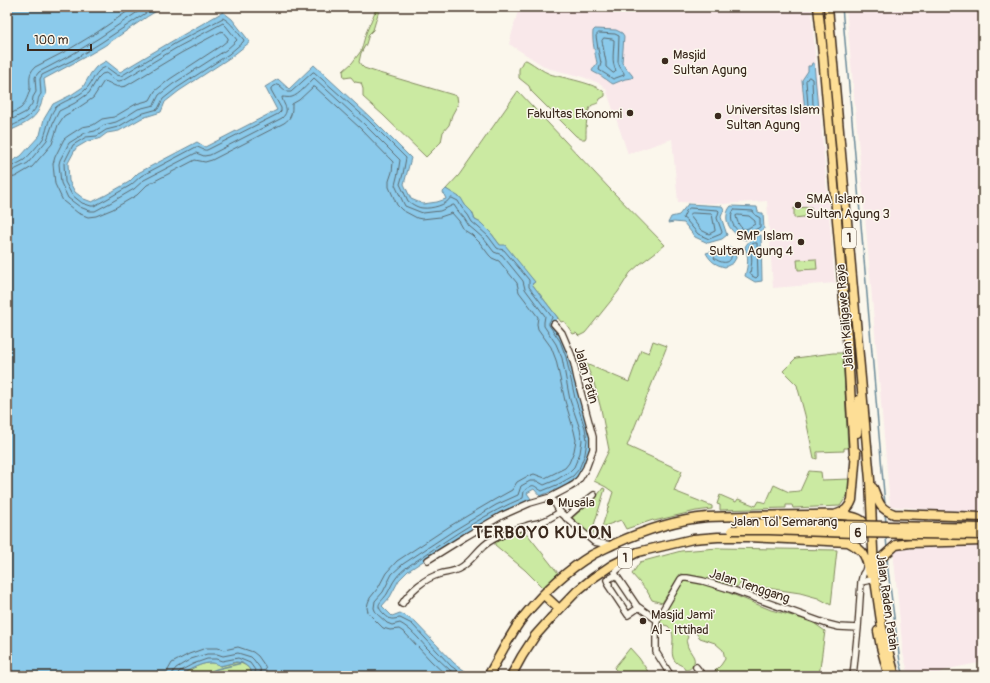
<svg xmlns="http://www.w3.org/2000/svg" width="990" height="683" font-family="Pangolin,sans-serif">
<rect width="100%" height="100%" fill="#fbf7ec"/>
<filter id="ink" filterUnits="userSpaceOnUse"><feTurbulence type="fractalNoise" baseFrequency=".025" numOctaves="2"/><feDisplacementMap in="SourceGraphic" scale="8" xChannelSelector="R" yChannelSelector="G"/><feConvolveMatrix kernelMatrix="1 2 1 2 8 2 1 2 1" color-interpolation-filters="sRGB"/></filter>
<g filter="url(#ink)">
<!-- built -->
<path fill="#f9e8ea" d="M 519,7 L 811,7 L 835,283 L 773,288 L 767,201 L 724,204 L 678,202 L 672,139 L 628,154 L 606,89 L 601,84 L 583,77 L 547,68 L 509,44 Z
M 846,7 L 983,7 L 983,512 L 933,510 L 890,506 L 864,205 Z
M 983,545 L 983,662 L 953,668 L 930,676 L 909,676 L 903,653 L 893,550 Z"/>
<!-- green -->
<path fill="#cbeaa2" stroke="#838a60" d="M 377,7 L 380,7 L 373,30 L 369,34 L 366,44 L 361,53 L 359,62 L 361,65 L 364,68 L 379,73 L 457,96 L 458,104 L 452,115 L 449,125 L 443,132 L 441,142 L 426,157 L 383,115 L 363,97 L 363,89 L 361,83 L 355,82 L 351,77 L 344,78 L 343,71 L 352,63 L 361,51 L 366,33 Z
M 526,60 L 528,61 C 535,65 542,71 550,74 C 563,78 596,83 605,93 L 605,96 L 600,99 L 598,103 C 598,103 593,105 592,105 C 586,110 586,129 586,137 L 585,139 L 581,139 L 576,136 L 531,91 L 529,86 L 519,78 L 519,69 L 523,61 Z
M 518,91 L 609,188 L 665,245 L 640,264 L 630,273 L 618,292 L 590,327 L 585,333 L 579,336 L 576,333 L 573,334 L 564,321 L 561,322 L 532,284 L 535,282 L 500,245 L 491,233 L 481,223 L 475,220 L 472,212 L 465,205 L 463,202 L 446,189 L 459,175 Z
M 811,207 L 812,216 L 794,218 L 794,208 Z
M 816,259 L 817,269 L 798,270 L 797,260 Z
M 653,341 L 667,346 L 627,446 L 682,471 L 674,491 L 712,506 L 712,509 L 696,511 L 654,521 L 653,520 L 626,529 L 621,520 L 602,527 L 613,492 L 606,487 L 594,481 L 609,450 L 601,409 L 594,383 L 586,364 L 629,382 L 641,350 L 649,353 Z
M 833,353 L 843,353 L 848,448 L 844,448 L 844,451 L 817,452 L 817,459 L 814,458 L 805,415 L 797,385 L 783,371 L 796,358 Z
M 809,471 L 821,472 L 822,480 L 850,479 L 849,493 L 840,506 L 793,508 L 792,505 L 786,505 L 786,508 L 720,510 L 720,505 L 717,504 L 720,495 L 736,502 L 738,499 L 756,506 L 759,501 L 766,503 L 774,485 L 789,492 L 800,491 Z
M 603,488 L 605,489 L 594,525 L 593,534 L 590,531 L 587,534 L 571,519 L 597,496 Z
M 524,530 L 558,573 L 543,588 L 525,570 L 495,545 L 495,542 Z
M 718,548 L 837,550 L 831,605 L 818,598 L 800,593 L 740,584 L 735,588 L 692,576 L 680,574 L 662,603 L 652,600 L 647,591 L 632,574 L 640,562 L 681,551 Z
M 683,578 L 712,586 L 771,610 L 811,621 L 825,631 L 819,676 L 713,676 L 712,674 L 721,665 L 725,659 L 723,650 L 715,643 L 700,638 L 692,628 L 688,627 L 684,630 L 688,637 C 686,641 686,640 687,644 C 688,652 698,657 693,665 C 691,669 688,670 685,670 L 683,666 C 665,660 676,645 672,632 C 671,630 670,628 668,626 L 660,624 L 658,617 Z
M 630,648 L 639,658 L 651,676 L 620,676 L 620,674 L 614,668 Z
M 238,662 C 245,665 251,667 252,676 L 179,676 C 189,670 209,657 220,666 Z"/>
<!-- water -->
<path fill="#8bcaeb" stroke="#6b8a99" d="M 7,7 L 163,7 C 142,19 124,33 104,46 C 84,58 64,68 44,79 L 46,95 C 40,101 43,101 40,107 C 35,121 20,126 7,132 Z
M 223,12 L 232,19 L 250,42 L 231,57 L 179,91 L 165,102 L 161,112 L 142,118 L 128,126 L 119,131 L 107,133 L 99,139 L 88,141 L 76,148 L 68,163 L 69,181 L 75,192 L 84,199 L 92,202 L 106,195 L 129,182 L 138,173 L 197,142 L 205,147 L 277,110 L 265,87 L 278,79 L 289,89 L 314,65 L 370,117 L 411,158 L 404,184 L 411,199 L 423,204 L 437,202 L 446,199 L 443,192 L 446,189 L 461,198 L 465,205 L 472,212 L 475,220 L 481,223 L 491,233 L 500,245 L 505,245 L 535,282 L 532,284 L 558,318 L 552,324 L 564,339 L 574,373 L 579,397 L 584,412 L 591,440 L 588,455 L 582,471 L 575,480 L 560,488 L 540,496 L 534,489 L 527,493 L 531,499 L 501,513 L 458,538 L 408,571 L 399,580 L 390,597 L 382,606 L 392,616 L 400,613 L 404,615 L 414,621 L 454,663 L 472,676 L 252,676 C 251,668 244,662 236,662 C 231,663 225,665 220,666 C 209,657 189,670 179,676 L 7,676 L 7,164 L 21,156 L 40,135 L 44,119 L 53,104 L 71,95 L 83,87 L 91,73 L 96,67 L 106,61 L 120,72 L 174,40 Z
M 595,29 L 616,30 L 622,33 L 624,36 L 622,63 L 632,75 L 633,77 L 632,78 L 625,79 L 613,84 C 609,82 608,80 604,78 C 601,75 596,74 592,71 L 593,69 L 597,63 C 595,53 592,42 593,31 Z
M 812,63 L 814,63 L 818,110 L 805,111 L 802,80 L 808,71 L 808,66 L 811,66 Z
M 688,204 L 722,206 L 724,209 L 721,217 L 727,235 L 722,239 L 708,243 L 695,237 L 684,223 L 674,222 L 668,223 L 671,217 L 679,215 Z
M 731,206 L 757,207 L 758,212 L 761,213 L 763,213 L 764,229 L 745,240 C 736,236 725,226 727,215 C 727,212 729,208 731,206 Z
M 761,235 L 762,281 L 755,282 L 745,276 C 748,264 749,258 745,247 C 748,241 755,236 761,235 Z
M 729,247 L 735,249 L 736,258 L 733,263 L 725,267 C 716,265 711,262 706,253 Z"/>
<g fill="none" stroke-linecap="round" stroke-linejoin="round">
<!-- shore -->
<path stroke="#5b6a70" stroke-width="1" d="M 599,33 L 615,34 L 619,36 L 618,62 L 620,67 L 624,73 L 624,75 L 613,79 L 607,75 L 599,70 L 601,63 L 598,49 L 596,36 Z
M 604,38 L 612,39 L 614,40 C 614,51 611,61 616,71 L 614,73 L 613,73 L 606,67 L 606,62 L 602,41 Z
M 809,77 L 812,79 L 813,105 L 813,107 L 810,107 L 808,105 L 806,81 Z
M 7,116 C 11,113 17,111 21,108 C 24,106 30,92 30,88 C 30,79 28,74 35,67 L 68,50 L 96,33 L 134,7
M 7,122 L 26,112 L 32,104 L 33,97 L 36,92 L 35,77 L 39,72 L 71,55 L 99,38 L 145,7
M 7,128 C 18,123 32,118 37,105 C 39,100 37,99 41,94 L 40,79 L 42,75 L 73,60 L 102,42 L 155,7
M 7,167 C 12,167 19,163 24,160 C 28,157 42,141 44,137 C 48,127 48,118 55,108 C 60,102 79,97 86,89 C 94,81 94,71 106,67 L 117,75 L 121,76 L 176,43 L 223,18 C 232,23 237,32 244,40 L 243,42 L 229,54 L 177,88 L 163,99 L 158,109 L 140,114 L 118,127 L 106,130 L 97,136 L 86,137 L 73,145 L 64,163 L 65,182 L 72,195 L 82,203 L 91,206 L 94,206 L 107,199 L 131,185 L 141,176 L 196,147 C 200,147 203,151 207,150 L 278,114 L 281,111 L 281,108 L 271,90 L 271,88 L 278,84 L 287,92 L 291,92 L 313,72 L 314,72 L 368,120 L 406,158 L 403,174 L 400,184 L 408,201 C 412,204 418,208 423,208 C 431,209 447,205 450,198 L 452,198 L 458,201 L 462,208 L 468,215 L 472,222 L 478,227 L 488,236 L 497,248 L 499,249 L 504,250 L 529,280 L 529,287 L 552,317 C 552,320 548,321 549,325 L 560,341 L 566,357 L 575,398 L 585,428 L 587,440 L 585,454 L 579,469 L 573,476 L 559,484 L 542,491 C 533,486 535,482 524,491 L 523,498 C 489,512 455,534 425,555 C 415,562 403,568 396,578 C 392,583 390,589 387,594 C 381,603 374,604 384,614 C 391,621 392,619 400,618 L 412,624 L 451,666 L 465,676
M 7,172 L 12,171 L 28,163 L 47,140 L 53,123 L 59,111 L 75,103 L 89,93 L 98,78 L 102,74 L 106,73 L 115,80 L 119,81 L 123,80 L 178,47 L 223,23 L 226,26 L 237,40 L 236,41 L 226,50 L 173,84 L 159,95 L 154,105 L 138,109 L 124,118 L 116,122 L 104,125 L 95,131 L 85,133 L 69,143 L 60,160 L 59,164 L 61,183 L 68,198 L 80,207 L 90,211 L 95,211 L 110,203 L 134,189 L 144,180 L 196,153 L 204,156 L 210,155 L 282,118 C 291,109 283,106 282,97 C 285,97 289,98 292,97 C 299,95 308,84 313,79 L 314,78 L 364,124 L 400,160 L 398,173 L 395,185 L 403,202 L 405,206 L 420,212 L 423,213 L 440,211 L 449,207 L 453,205 L 454,205 L 458,211 L 464,218 L 469,226 L 475,231 L 484,239 L 494,252 L 502,255 L 523,281 L 525,289 L 545,316 L 544,322 L 544,326 L 556,344 L 562,358 L 570,400 L 580,429 L 582,440 L 580,453 L 574,467 L 569,472 L 556,480 L 544,485 L 537,481 L 530,481 L 521,486 L 518,495 L 496,505 L 453,531 L 403,564 L 392,574 L 383,592 L 375,601 L 374,608 L 376,613 L 387,623 L 392,625 L 400,623 C 411,629 418,638 426,647 C 436,657 446,667 457,676
M 7,178 L 15,177 L 32,167 L 52,144 L 58,125 L 64,116 L 78,108 L 93,98 L 104,81 C 113,83 114,89 126,86 L 181,53 L 222,31 L 228,38 L 228,40 L 222,45 L 170,79 L 155,91 L 150,100 L 136,104 L 114,117 L 102,119 L 93,125 L 82,127 L 68,136 L 64,139 L 55,157 L 53,164 L 55,184 L 63,201 L 78,213 L 88,217 L 96,216 L 113,209 L 137,195 L 147,185 L 195,160 L 205,162 L 212,160 L 284,123 C 292,118 292,112 292,104 L 299,100 L 313,87 L 315,87 L 360,128 L 393,162 L 392,172 L 389,181 L 389,187 L 397,205 L 402,210 L 417,218 L 422,219 L 440,217 L 452,213 L 459,221 L 464,230 L 472,235 L 480,243 L 489,255 L 492,258 L 499,261 L 517,283 L 519,292 L 538,317 L 537,324 L 538,329 L 551,347 L 556,360 L 565,401 L 574,431 L 576,440 L 574,451 L 569,463 L 565,468 L 545,478 L 534,474 L 526,477 L 517,482 L 512,490 L 494,500 L 450,526 L 397,561 L 386,573 L 378,588 L 370,598 L 368,603 L 367,608 L 368,612 L 371,616 L 383,628 L 390,630 L 399,629 L 405,633 L 431,661 L 447,676
M 690,208 L 718,210 L 719,211 L 717,218 L 722,232 L 721,234 L 709,239 L 698,234 L 687,221 L 683,218 L 686,211 Z
M 734,210 L 753,211 L 755,215 L 760,218 L 760,227 L 746,235 C 735,232 727,219 734,210 Z
M 693,213 L 712,214 L 715,230 L 715,231 L 709,234 L 701,230 L 690,216 L 690,214 Z
M 738,215 L 749,216 L 755,221 L 755,224 C 753,225 749,228 746,229 C 740,230 737,221 736,216 Z
M 755,243 L 757,243 L 757,244 L 758,276 L 756,278 L 752,276 L 750,273 C 752,262 753,258 749,247 L 750,245 Z
M 729,251 L 731,253 C 733,265 721,264 714,258 L 715,255 Z
M 167,676 L 168,670 L 172,663 L 189,654 L 206,648 L 218,648 L 224,650 L 238,647 L 253,652 L 258,656 L 265,666 L 267,676
M 173,676 L 173,672 L 176,668 L 191,659 L 207,654 L 217,654 L 223,656 L 238,653 L 251,657 L 254,660 L 260,668 L 261,676
M 178,676 L 178,673 L 180,671 L 193,664 L 207,659 L 216,659 L 222,661 L 238,658 L 250,663 L 255,670 L 256,676"/>
<!-- stream -->
<path stroke="#6b8a99" stroke-width="1.5" d="M 842,7 L 856,166 L 885,505
M 885,513 L 886,523
M 886,537 L 887,549
M 887,557 L 888,571 L 900,662 L 904,676
M 200,676 L 217,669 L 242,663"/>
<defs>
<path id="minor" d="M 551,497 L 560,512 L 594,542 L 611,545
M 566,518 L 576,509 L 594,495
M 622,559 L 623,565 L 615,572 L 616,575 L 637,606 L 657,620 L 656,633 L 656,652 L 671,676
M 428,560 L 465,537 L 501,516 L 530,503 L 551,497 L 570,487 L 575,484 L 580,478 L 586,468 L 593,449 L 593,437 L 577,378 L 574,364 L 571,354 L 562,333 L 554,324
M 616,575 L 607,580 L 609,584 L 608,585 L 628,615 L 638,608
M 861,582 L 863,574 L 865,571 L 867,564
M 402,604 C 410,591 425,578 440,574 C 447,572 454,572 460,568 C 472,562 479,546 492,540 C 502,534 515,529 526,526 C 531,524 536,524 541,522 C 548,520 554,516 560,512
M 657,620 L 681,579 L 683,578 L 687,578 L 703,581 L 733,590 L 827,624 L 839,627 L 858,628
M 696,667 L 703,676
M 853,676 L 858,628 L 861,582 L 871,580"/>
<path id="highway" d="M 818,7 L 822,44 L 847,337 L 854,455 L 855,458
M 828,7 L 870,480 L 874,573 L 882,628 L 895,676
M 857,433 L 859,400
M 873,488 C 879,502 878,508 894,514 L 983,517
M 837,514 C 845,512 849,508 852,500 L 856,452
M 848,542 C 865,551 866,556 870,574
M 876,569 L 879,560 L 896,545 L 910,543 L 983,541
M 544,595 L 559,609
M 878,631 L 881,647 L 889,676
M 488,676 C 500,656 510,634 524,616 C 543,593 567,570 592,555 C 599,551 606,548 614,544 C 643,531 675,520 707,517 C 742,516 777,515 813,515 C 827,515 845,513 859,519 C 864,521 866,526 868,531
M 511,676 L 522,656 L 535,636 L 552,617 L 577,591 L 593,578 L 612,565 L 638,552 L 693,539 L 718,537 L 748,537 L 848,542 C 857,540 863,537 868,529"/>
</defs>
<!-- minor casing -->
<use href="#minor" stroke="#3b2a1e" stroke-width="8"/>
<!-- highway casing -->
<use href="#highway" stroke="#3b2a1e" stroke-width="11"/>
<!-- minor -->
<use href="#minor" stroke="#fbf7ec" stroke-width="5.5"/>
<!-- highway -->
<use href="#highway" stroke="#fdde96" stroke-width="8"/>
<defs>
<path id="highway-bridge" d="M 741,523 L 983,528
M 732,530 L 769,530 L 855,533 L 983,535"/>
</defs>
<!-- highway-bridge casing -->
<use href="#highway-bridge" stroke="#3b2a1e" stroke-width="11" stroke-linecap="butt"/>
<!-- highway-bridge -->
<use href="#highway-bridge" stroke="#fdde96" stroke-width="8"/>
</g>
</g>
<!-- markers -->
<g fill="#3b2a1e" stroke="#fbf7ec" stroke-width="1.5">
<circle cx="665" cy="61" r="4"/>
<circle cx="630" cy="113" r="4"/>
<circle cx="718" cy="116" r="4"/>
<circle cx="798" cy="205" r="4"/>
<circle cx="801" cy="242" r="4"/>
<circle cx="550" cy="502" r="4"/>
<circle cx="643" cy="621" r="4"/>
</g>
<g text-anchor="middle" stroke-width="3" stroke-linejoin="round" paint-order="stroke">
<!-- shield labels -->
<g fill="#fbf7ec" stroke="#75685c" stroke-width="1">
<rect x="842" y="228" width="14" height="20" rx="3"/>
<rect x="850" y="523" width="16" height="20" rx="3"/>
<rect x="618" y="548" width="14" height="20" rx="3"/>
</g>
<g font-size="12" font-weight="bold" fill="#3b2a1e">
<text x="849" y="242">1</text>
<text x="858" y="537">6</text>
<text x="625" y="562">1</text>
</g>
<!-- poi labels -->
<g font-size="13" fill="#3b2a1e" stroke="#fbf7ec" text-anchor="start">
<text x="673" y="59">Masjid<tspan x="673" dy="15">Sultan Agung</tspan></text>
<text x="726" y="114">Universitas Islam<tspan x="726" dy="15">Sultan Agung</tspan></text>
<text x="622" y="118" text-anchor="end">Fakultas Ekonomi</text>
<text x="806" y="203">SMA Islam<tspan x="806" dy="15">Sultan Agung 3</tspan></text>
<text x="793" y="240" text-anchor="end">SMP Islam<tspan x="793" dy="15">Sultan Agung 4</tspan></text>
<text x="558" y="507">Musala</text>
<text x="651" y="619">Masjid Jami'<tspan x="651" dy="15">Al - Ittihad</tspan></text>
</g>
<!-- street labels -->
<g font-size="13" fill="#3b2a1e" stroke="#fbf7ec">
<text transform="translate(844 317) rotate(-95)" y="5">Jalan Kaligawe Raya</text>
<text transform="translate(587 375) rotate(74)" y="5">Jalan Patin</text>
<text x="784" y="526">Jalan Tol Semarang</text>
<text transform="translate(750 585) rotate(18)" y="5">Jalan Tenggang</text>
<text transform="translate(888 602) rotate(82)" y="5">Jalan Raden Patah</text>
</g>
<!-- district labels -->
<g font-size="17" font-weight="bold" letter-spacing="1" fill="#3b2a1e" stroke="#fbf7ec">
<text x="543" y="538">TERBOYO KULON</text>
</g>
</g>
<!-- margin -->
<rect width="990" height="683" fill="none" stroke="#fbf7ec" stroke-width="24"/>
<rect x="12" y="12" width="966" height="659" fill="none" stroke="#3b2a1e" stroke-width="1.5" filter="url(#ink)"/>
<!-- scale -->
<path d="M28 44v6h63v-6" fill="none" stroke="#3b2a1e" stroke-width="2"/>
<text x="34" y="44" font-size="12" fill="#3b2a1e" stroke="#fbf7ec" stroke-width="3" paint-order="stroke">100 m</text>
</svg>
